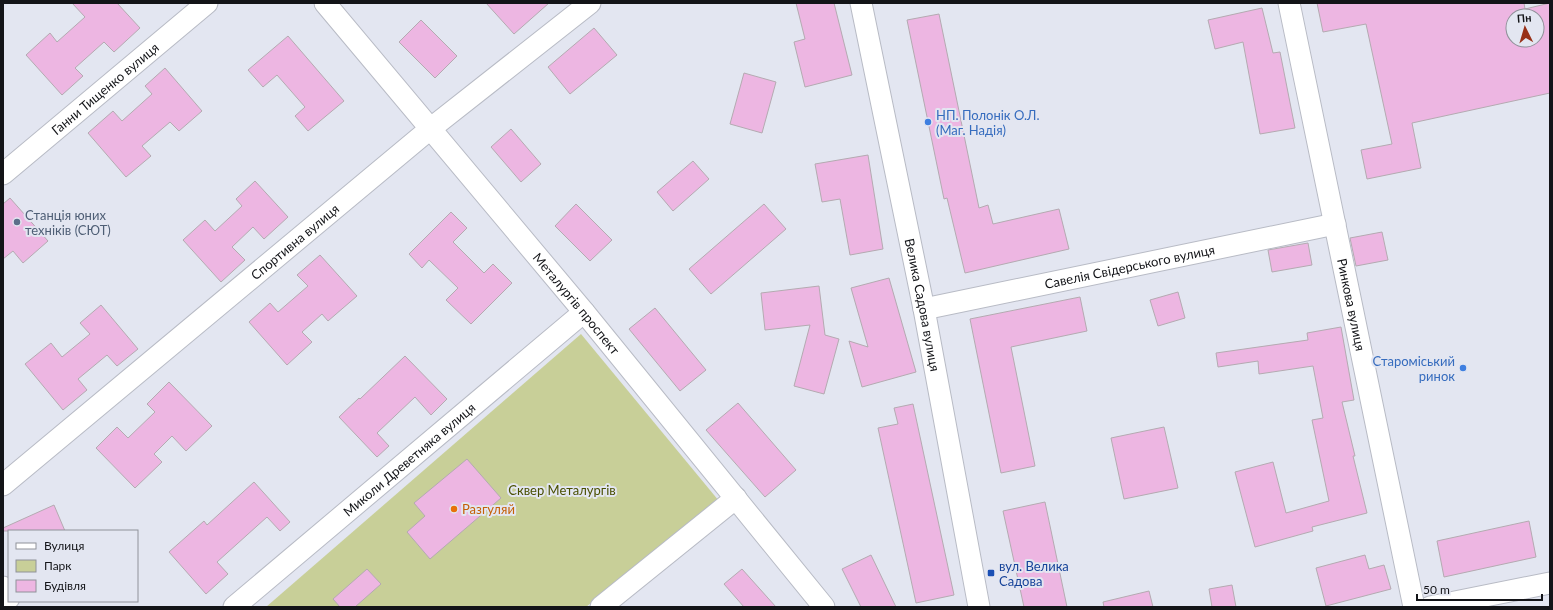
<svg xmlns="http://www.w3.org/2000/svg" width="1553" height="610" font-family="Lato,sans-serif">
<rect width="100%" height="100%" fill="#e3e6f1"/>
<!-- green -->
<path fill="#c8cf98" d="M 581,334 L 719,501 L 586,607 L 266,607 Z"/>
<!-- building -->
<path fill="#edb6e2" stroke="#b4aab1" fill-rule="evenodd" d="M 72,3 L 117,3 L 140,28 L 114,52 L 104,42 L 75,68 L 83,76 L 62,95 L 26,55 L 50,33 L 57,42 L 85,17 Z
M 486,3 L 549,3 L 514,34 Z
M 796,3 L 834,3 L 852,75 L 805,87 L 794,42 L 805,39 Z
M 1317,3 L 1524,3 L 1525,9 L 1550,3 L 1550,93 L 1412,123 L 1421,168 L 1367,179 L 1361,150 L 1392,144 L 1366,24 L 1323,32 ZM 1513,16 L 1537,16 L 1537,40 L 1513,40 Z
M 1262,8 L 1273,53 L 1280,52 L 1295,128 L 1260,134 L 1243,42 L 1215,49 L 1208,20 Z
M 939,14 L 979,208 L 988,205 L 993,224 L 1059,209 L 1069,249 L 965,273 L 947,198 L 944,199 L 907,20 Z
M 421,20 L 457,56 L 435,78 L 399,42 Z
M 594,28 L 617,55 L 570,94 L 548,67 Z
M 288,36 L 344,101 L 308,131 L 295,116 L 305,107 L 277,75 L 263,87 L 248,70 Z
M 165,68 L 202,111 L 179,131 L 170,122 L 142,146 L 151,156 L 126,177 L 88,133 L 113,111 L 122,121 L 152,94 L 145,86 Z
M 744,73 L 776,82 L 762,133 L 730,124 Z
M 511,129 L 541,164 L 521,182 L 491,147 Z
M 868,155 L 883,249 L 850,255 L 840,199 L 822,202 L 815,164 Z
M 693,161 L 709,179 L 673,211 L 657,192 Z
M 255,181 L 288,217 L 264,239 L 253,227 L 232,247 L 245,260 L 221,282 L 183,240 L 205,220 L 215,231 L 242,206 L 236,199 Z
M 10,198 L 48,241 L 23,263 L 13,251 L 3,259 L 3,204 Z
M 576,204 L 612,240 L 590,261 L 555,226 Z
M 764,204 L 786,229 L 711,294 L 689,269 Z
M 451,212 L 467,228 L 453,242 L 484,273 L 493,264 L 512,283 L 471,324 L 446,300 L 458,288 L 429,260 L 422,268 L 409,254 Z
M 1382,232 L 1388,260 L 1356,266 L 1350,238 Z
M 1308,243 L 1312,265 L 1272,272 L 1268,250 Z
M 320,255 L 357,296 L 328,321 L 322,314 L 302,332 L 312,342 L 287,365 L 249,322 L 270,303 L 278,312 L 308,286 L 297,275 Z
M 889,278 L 916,372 L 862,387 L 849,341 L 868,347 L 851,288 Z
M 819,286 L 825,335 L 839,339 L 824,394 L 794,386 L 810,325 L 765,330 L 761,293 Z
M 1178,292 L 1185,318 L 1158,326 L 1150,300 Z
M 1080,297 L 1087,331 L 1011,347 L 1035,466 L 1001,473 L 970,319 Z
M 101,305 L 138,349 L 117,366 L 107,355 L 78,379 L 87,390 L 63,410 L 25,364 L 51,343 L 62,357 L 90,334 L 80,323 Z
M 655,308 L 706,370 L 680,391 L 629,329 Z
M 1341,327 L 1354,400 L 1342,402 L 1355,456 L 1353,456 L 1367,513 L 1312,527 L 1313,531 L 1255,547 L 1235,472 L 1273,462 L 1286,513 L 1329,501 L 1312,420 L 1323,418 L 1313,366 L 1259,374 L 1258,361 L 1218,367 L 1216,353 L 1308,340 L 1307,333 Z
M 405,356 L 447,399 L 431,415 L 415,397 L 377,433 L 389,446 L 377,457 L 339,417 L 359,398 L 360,399 Z
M 169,382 L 212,426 L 186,451 L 172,436 L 154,454 L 162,462 L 135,488 L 96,448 L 117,427 L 128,438 L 155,412 L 147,404 Z
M 738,403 L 796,470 L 765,497 L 706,430 Z
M 913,404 L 954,595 L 916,603 L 878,428 L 898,424 L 894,408 Z
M 1164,427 L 1178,488 L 1124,499 L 1111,438 Z
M 467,459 L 501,498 L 430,559 L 407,532 L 425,516 L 414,503 Z
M 254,482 L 290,522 L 280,531 L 267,517 L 217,562 L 228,574 L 206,594 L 169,552 L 204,521 L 207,525 Z
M 1045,502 L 1067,607 L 1024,607 L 1003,511 Z
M 54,505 L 65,531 L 3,531 L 3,528 Z
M 1529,521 L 1536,557 L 1444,577 L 1437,541 Z
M 871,555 L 896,607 L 861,607 L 842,569 Z
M 1365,555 L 1369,569 L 1384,565 L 1391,589 L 1326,606 L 1316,568 Z
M 367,569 L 381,584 L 355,607 L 340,607 L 333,599 Z
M 742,569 L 776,607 L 744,607 L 724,584 Z
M 1232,585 L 1236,607 L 1212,607 L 1209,589 Z
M 1149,591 L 1153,607 L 1104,607 L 1103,602 Z"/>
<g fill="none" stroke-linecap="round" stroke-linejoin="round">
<defs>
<g id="minor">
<path id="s1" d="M 325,3 L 584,312 L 824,607"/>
<path id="s2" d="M 861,3 L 924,309 L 979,607"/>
<path id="s3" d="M 1289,3 L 1414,607"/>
<path id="s4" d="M 3,174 L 207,3"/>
<path id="s5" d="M 924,309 L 1335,224"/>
<path id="s6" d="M 3,485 L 430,129 L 590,3"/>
<path d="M 3,587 L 9,598"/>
<path id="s7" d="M 234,607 L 584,312"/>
<path d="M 601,607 L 736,498"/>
<path d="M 1430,607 L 1550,583"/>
</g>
</defs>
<!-- minor casing -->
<use href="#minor" stroke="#b8bbc5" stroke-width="23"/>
<!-- minor -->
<use href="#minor" stroke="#fff" stroke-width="21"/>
</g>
<!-- markers -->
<g fill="#3f7fe0" stroke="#e3e6f1" stroke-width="1.5">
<circle cx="928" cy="122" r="4"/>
<circle cx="1463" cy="368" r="4"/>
</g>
<circle fill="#5c6f8a" stroke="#e3e6f1" stroke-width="1.5" cx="17" cy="222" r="4"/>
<circle fill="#e8710a" stroke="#e3e6f1" stroke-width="1.5" cx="454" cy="509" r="4"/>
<rect fill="#1a4fb4" stroke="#e3e6f1" stroke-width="1.5" x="987" y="569" width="8" height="8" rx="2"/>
<g text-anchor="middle" stroke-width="4" stroke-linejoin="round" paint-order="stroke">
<!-- street labels -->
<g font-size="13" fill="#131418" stroke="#e3e6f1">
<text dy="5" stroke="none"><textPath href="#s4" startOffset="133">Ганни Тищенко вулиця</textPath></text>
<text dy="5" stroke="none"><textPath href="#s6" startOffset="380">Спортивна вулиця</textPath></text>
<text dy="5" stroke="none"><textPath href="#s5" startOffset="210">Савелія Свідерського вулиця</textPath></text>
<text dy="5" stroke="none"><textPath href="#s1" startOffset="392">Металургів проспект</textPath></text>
<text dy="5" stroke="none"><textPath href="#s2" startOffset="308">Велика Садова вулиця</textPath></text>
<text dy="5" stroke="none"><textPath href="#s3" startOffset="308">Ринкова вулиця</textPath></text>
<text dy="5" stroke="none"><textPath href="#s7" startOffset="229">Миколи Древетняка вулиця</textPath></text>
</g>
<!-- shop labels -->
<g font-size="13" fill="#366cbe" stroke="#e3e6f1" text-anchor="start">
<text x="936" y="120">НП. Полонік О.Л.<tspan x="936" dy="15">(Маг. Надія)</tspan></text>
<text x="1455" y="366" text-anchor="end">Староміський<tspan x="1455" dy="15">ринок</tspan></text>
</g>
<!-- service labels -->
<g font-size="13" fill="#4e5e75" stroke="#e3e6f1" text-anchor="start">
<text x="25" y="220">Станція юних<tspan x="25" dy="15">техніків (СЮТ)</tspan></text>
</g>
<!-- park labels -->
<g font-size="13" fill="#494f00" stroke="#e3e6f1">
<text x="562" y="495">Сквер Металургів</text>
</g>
<!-- food labels -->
<g font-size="13" fill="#c56008" stroke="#e3e6f1" text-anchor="start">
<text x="462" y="514">Разгуляй</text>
</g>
<!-- transit labels -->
<g font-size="13" fill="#164399" stroke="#e3e6f1" text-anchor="start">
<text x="999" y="571">вул. Велика<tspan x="999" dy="15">Садова</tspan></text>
</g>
</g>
<!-- border -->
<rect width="1553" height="610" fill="none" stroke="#131418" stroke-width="8"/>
<!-- legend -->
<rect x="8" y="530" width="130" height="72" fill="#e3e6f1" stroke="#90929a"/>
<rect x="16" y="543" width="20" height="6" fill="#ffffff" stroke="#90929a"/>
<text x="44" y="550" font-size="12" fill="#131418">Вулиця</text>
<rect x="16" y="560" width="20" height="12" fill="#c8cf98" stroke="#90929a"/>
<text x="44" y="570" font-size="12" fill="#131418">Парк</text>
<rect x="16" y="580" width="20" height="12" fill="#edb6e2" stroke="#90929a"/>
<text x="44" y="590" font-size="12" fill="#131418">Будівля</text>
<!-- north arrow -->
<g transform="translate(1525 28) rotate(355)"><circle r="19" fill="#e3e6f1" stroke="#90929a"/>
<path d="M0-3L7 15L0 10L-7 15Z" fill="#983018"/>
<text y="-6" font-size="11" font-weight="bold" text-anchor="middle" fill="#131418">Пн</text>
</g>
<!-- scale -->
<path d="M1417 594v6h125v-6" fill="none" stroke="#131418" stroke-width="2"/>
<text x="1423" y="594" font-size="12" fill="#131418" stroke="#e3e6f1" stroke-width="3" paint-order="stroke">50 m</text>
</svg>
